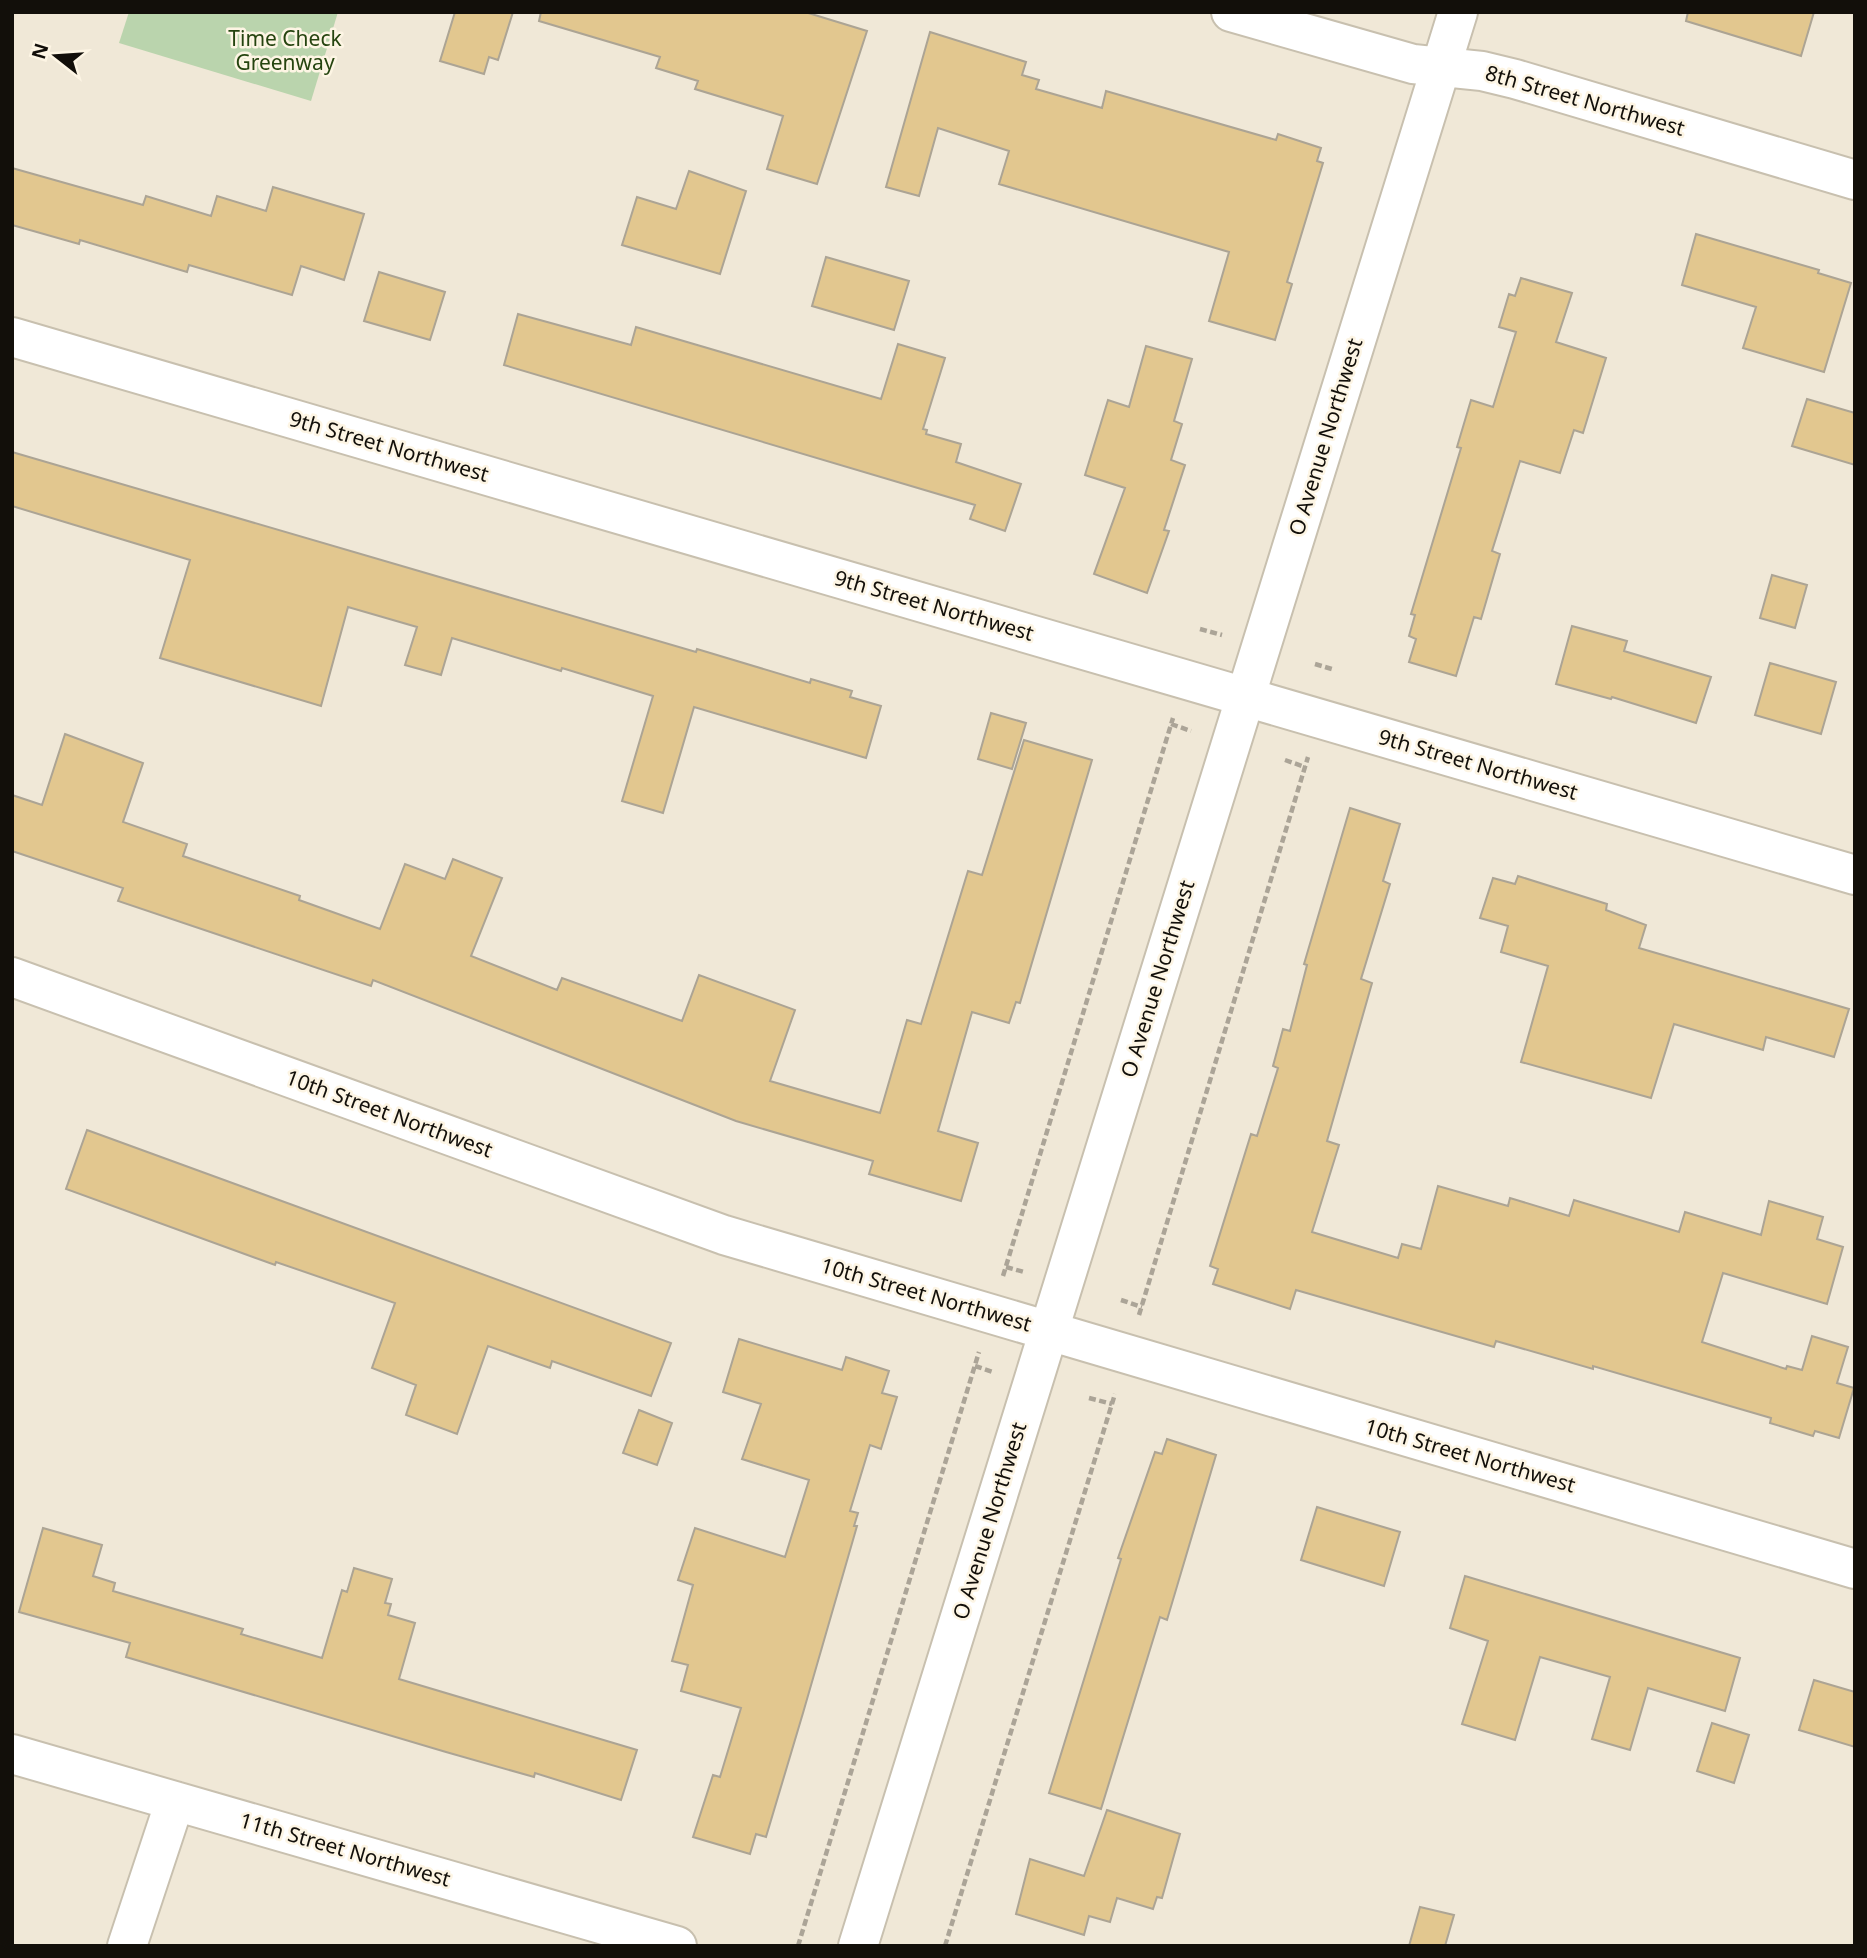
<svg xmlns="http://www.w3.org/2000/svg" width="1867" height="1958" font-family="'Noto Sans',sans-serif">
<rect width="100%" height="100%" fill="#f0e8d7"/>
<!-- green -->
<path fill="#bad4ad" d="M 129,12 L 338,12 L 311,101 L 119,43 Z"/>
<!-- building -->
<path fill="#e2c78f" stroke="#aca494" stroke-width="2" d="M 455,12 L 513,12 L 498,60 L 489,57 L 484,74 L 440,61 Z
M 541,12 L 805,12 L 867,31 L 817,184 L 767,169 L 783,116 L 695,89 L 698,81 L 656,68 L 660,57 L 539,21 Z
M 1688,12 L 1814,12 L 1801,56 L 1686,21 Z
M 930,32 L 1026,62 L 1022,75 L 1039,80 L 1036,89 L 1102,108 L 1106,91 L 1276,140 L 1278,134 L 1321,148 L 1317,161 L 1323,163 L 1287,282 L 1292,284 L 1275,340 L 1209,321 L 1229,252 L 999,184 L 1009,151 L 938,128 L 919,196 L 886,187 Z
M 12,168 L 143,205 L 146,196 L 211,216 L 217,196 L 266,211 L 273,187 L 364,214 L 344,280 L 301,266 L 292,295 L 189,265 L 187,272 L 80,240 L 79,244 L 12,225 Z
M 689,171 L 746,191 L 720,274 L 622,245 L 637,197 L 676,209 Z
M 1696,234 L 1819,270 L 1818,273 L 1851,283 L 1824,372 L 1743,348 L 1756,307 L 1682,285 Z
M 826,257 L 909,281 L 894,330 L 812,306 Z
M 379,272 L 445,292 L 430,340 L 364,321 Z
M 1521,278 L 1572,293 L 1556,342 L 1606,358 L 1583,433 L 1574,430 L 1560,473 L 1520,461 L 1492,551 L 1500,554 L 1481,619 L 1474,617 L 1456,676 L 1409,662 L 1416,639 L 1409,636 L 1415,615 L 1411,614 L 1461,448 L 1457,447 L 1471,400 L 1493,407 L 1516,332 L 1499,327 L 1509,294 L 1515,296 Z
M 518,314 L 631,345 L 636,327 L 881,399 L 898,344 L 945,358 L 923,429 L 927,430 L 926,434 L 961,444 L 956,462 L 1021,484 L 1005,531 L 970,519 L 975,505 L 504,365 Z
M 1146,346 L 1192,359 L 1174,421 L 1182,424 L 1171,460 L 1185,465 L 1164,530 L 1169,531 L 1147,593 L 1094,574 L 1125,488 L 1085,475 L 1108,400 L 1129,407 Z
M 1807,399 L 1855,413 L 1855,465 L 1792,446 Z
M 12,452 L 696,652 L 697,649 L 810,683 L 811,679 L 852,691 L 850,697 L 881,706 L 866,758 L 694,707 L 663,813 L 622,801 L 653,696 L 562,668 L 561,671 L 452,638 L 441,675 L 405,665 L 417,627 L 348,607 L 321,706 L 160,658 L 190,560 L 12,506 Z
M 1772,575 L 1807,585 L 1795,628 L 1760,618 Z
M 1572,626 L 1627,641 L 1624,651 L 1711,677 L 1696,723 L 1612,697 L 1611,699 L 1556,684 Z
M 1770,663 L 1836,682 L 1821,734 L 1755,715 Z
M 991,713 L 1026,723 L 1012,769 L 978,759 Z
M 65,734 L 143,763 L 123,822 L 187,844 L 183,856 L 300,896 L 299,900 L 380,929 L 405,864 L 445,879 L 453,859 L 502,878 L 471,956 L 557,990 L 562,978 L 682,1021 L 699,975 L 795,1010 L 770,1081 L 880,1113 L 907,1020 L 921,1024 L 968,871 L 982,875 L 1024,740 L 1092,760 L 1020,1003 L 1016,1002 L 1009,1023 L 972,1012 L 938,1131 L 978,1143 L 961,1201 L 869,1174 L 873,1161 L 736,1121 L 373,980 L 371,986 L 118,901 L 123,888 L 12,851 L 12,795 L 42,805 Z
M 1350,808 L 1400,824 L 1383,881 L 1390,884 L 1361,979 L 1372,983 L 1327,1141 L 1339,1145 L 1312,1232 L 1398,1258 L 1402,1244 L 1421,1249 L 1438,1186 L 1508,1206 L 1510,1198 L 1569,1216 L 1574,1200 L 1679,1232 L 1685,1212 L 1761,1235 L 1769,1201 L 1823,1217 L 1817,1239 L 1843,1247 L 1827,1304 L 1723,1273 L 1702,1342 L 1786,1369 L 1787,1366 L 1802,1370 L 1812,1336 L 1848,1347 L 1837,1383 L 1854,1388 L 1839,1438 L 1815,1431 L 1813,1436 L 1770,1423 L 1771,1418 L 1593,1366 L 1593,1369 L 1496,1341 L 1494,1347 L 1296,1290 L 1290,1309 L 1213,1284 L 1218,1269 L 1210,1266 L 1251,1134 L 1257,1136 L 1278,1068 L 1273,1066 L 1283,1029 L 1290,1031 L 1307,965 L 1304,964 Z
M 1518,876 L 1607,904 L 1606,910 L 1646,925 L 1639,948 L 1849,1009 L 1834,1057 L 1766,1037 L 1763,1050 L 1674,1024 L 1651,1098 L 1521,1062 L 1548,966 L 1501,952 L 1508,926 L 1480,918 L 1493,878 L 1515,884 Z
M 87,1130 L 671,1343 L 651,1396 L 552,1361 L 550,1368 L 488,1346 L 457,1434 L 406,1415 L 416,1385 L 372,1368 L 395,1303 L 276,1262 L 275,1265 L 66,1189 Z
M 739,1339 L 842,1370 L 846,1357 L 889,1371 L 882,1393 L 897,1397 L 881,1449 L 870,1445 L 850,1511 L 858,1513 L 854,1526 L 857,1526 L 803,1713 L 766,1837 L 756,1834 L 750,1854 L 693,1837 L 713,1775 L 720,1777 L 741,1708 L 681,1691 L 688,1665 L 672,1661 L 693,1585 L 678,1580 L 695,1528 L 785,1557 L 809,1480 L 742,1459 L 761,1404 L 723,1392 Z
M 639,1410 L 672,1423 L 657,1465 L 623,1453 Z
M 1167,1439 L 1216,1455 L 1167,1620 L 1160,1617 L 1101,1809 L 1049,1793 L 1121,1559 L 1118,1558 L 1155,1452 L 1162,1454 Z
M 1317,1507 L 1400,1532 L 1384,1586 L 1301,1560 Z
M 43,1528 L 102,1545 L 93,1576 L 115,1583 L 113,1591 L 243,1629 L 241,1634 L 322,1658 L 342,1590 L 347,1592 L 354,1568 L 392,1579 L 385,1603 L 391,1604 L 388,1615 L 415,1623 L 399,1679 L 637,1750 L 621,1800 L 535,1773 L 534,1777 L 446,1752 L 126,1657 L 130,1643 L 19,1612 Z
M 1465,1576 L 1740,1658 L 1725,1711 L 1648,1688 L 1630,1750 L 1592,1739 L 1610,1677 L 1540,1657 L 1515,1740 L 1462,1724 L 1488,1641 L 1450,1628 Z
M 1814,1680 L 1855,1692 L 1855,1747 L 1799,1730 Z
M 1712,1723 L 1749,1735 L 1734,1783 L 1697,1771 Z
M 1107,1810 L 1180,1834 L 1162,1898 L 1157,1897 L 1153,1909 L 1117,1898 L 1110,1922 L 1089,1916 L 1084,1935 L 1016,1914 L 1030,1859 L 1084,1876 Z
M 1420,1907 L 1454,1915 L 1445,1946 L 1409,1946 Z"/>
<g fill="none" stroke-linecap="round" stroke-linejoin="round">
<defs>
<path id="minor" d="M 1231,12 L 1413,64 L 1482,71 L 1515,79 L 1855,180
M 12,337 L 1855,875
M 12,977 L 724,1235 L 1855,1569
M 12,1754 L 677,1946
M 127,1946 L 175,1801"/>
<path id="tertiary" d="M 858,1946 L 1458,12"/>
</defs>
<!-- minor casing -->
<use href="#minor" stroke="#c8c0af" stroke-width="42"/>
<!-- tertiary casing -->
<use href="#tertiary" stroke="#c8c0af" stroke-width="42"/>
<!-- path -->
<path stroke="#aba497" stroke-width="4.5" stroke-dasharray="7 3.5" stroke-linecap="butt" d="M 1200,629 L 1222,635
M 1315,664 L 1335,670
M 1171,724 L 1191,731
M 1285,760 L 1305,767
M 1006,1267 L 1024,1272
M 1003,1276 L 1173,718
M 1121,1300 L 1142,1307
M 1139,1315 L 1308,757
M 975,1366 L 993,1372
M 1089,1398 L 1112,1404
M 798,1946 L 979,1352
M 945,1946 L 1115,1394"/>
<!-- minor -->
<use href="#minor" stroke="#fff" stroke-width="38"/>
<!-- tertiary -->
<use href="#tertiary" stroke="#fff" stroke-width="38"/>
</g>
<g text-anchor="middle" stroke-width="5" stroke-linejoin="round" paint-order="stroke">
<!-- park labels -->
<g font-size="21" fill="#25440f" stroke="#fdf5e4">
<text x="285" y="46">Time Check<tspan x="285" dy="24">Greenway</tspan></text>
</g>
<!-- street labels -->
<g font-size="21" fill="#120f0a" stroke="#fdf5e4">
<text transform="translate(1585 101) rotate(16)" y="7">8th Street Northwest</text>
<text transform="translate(1326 437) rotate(-73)" y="7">O Avenue Northwest</text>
<text transform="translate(389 447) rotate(16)" y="7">9th Street Northwest</text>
<text transform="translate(934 606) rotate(16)" y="7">9th Street Northwest</text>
<text transform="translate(1478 765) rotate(16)" y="7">9th Street Northwest</text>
<text transform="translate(1158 979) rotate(-73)" y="7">O Avenue Northwest</text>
<text transform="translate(389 1114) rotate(20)" y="7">10th Street Northwest</text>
<text transform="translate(926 1295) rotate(16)" y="7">10th Street Northwest</text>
<text transform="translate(1470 1456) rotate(16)" y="7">10th Street Northwest</text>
<text transform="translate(990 1521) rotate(-73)" y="7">O Avenue Northwest</text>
<text transform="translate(345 1850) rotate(16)" y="7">11th Street Northwest</text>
</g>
</g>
<!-- border -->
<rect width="1867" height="1958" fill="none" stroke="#120f0a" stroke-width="28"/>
<!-- north arrow -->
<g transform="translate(56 56) rotate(287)" stroke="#fdf5e4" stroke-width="5" paint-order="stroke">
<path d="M0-5L12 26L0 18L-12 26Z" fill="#120f0a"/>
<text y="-10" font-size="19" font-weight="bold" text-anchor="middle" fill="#120f0a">N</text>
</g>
</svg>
